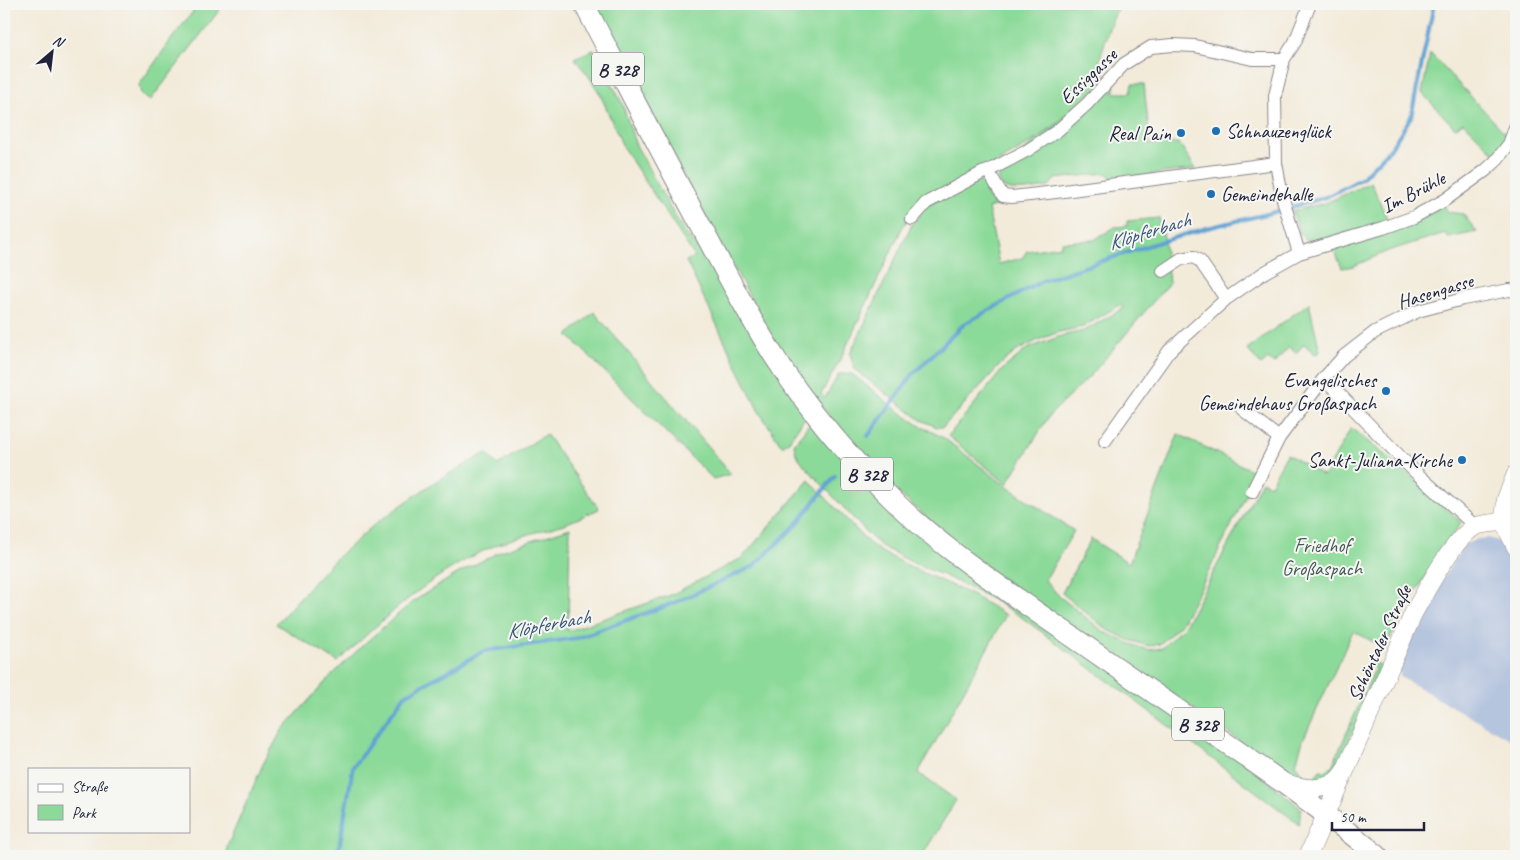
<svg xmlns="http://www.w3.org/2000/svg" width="1520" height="860" font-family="Caveat,sans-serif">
<rect width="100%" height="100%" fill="#f6f6f2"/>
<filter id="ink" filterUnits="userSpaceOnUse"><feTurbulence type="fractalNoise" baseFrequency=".02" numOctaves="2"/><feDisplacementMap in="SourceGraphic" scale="10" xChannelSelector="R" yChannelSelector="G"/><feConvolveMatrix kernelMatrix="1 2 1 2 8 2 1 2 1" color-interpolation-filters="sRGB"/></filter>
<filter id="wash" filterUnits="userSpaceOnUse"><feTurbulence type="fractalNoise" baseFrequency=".0096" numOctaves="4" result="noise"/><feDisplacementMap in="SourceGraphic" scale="20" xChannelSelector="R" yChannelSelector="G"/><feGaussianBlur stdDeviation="1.12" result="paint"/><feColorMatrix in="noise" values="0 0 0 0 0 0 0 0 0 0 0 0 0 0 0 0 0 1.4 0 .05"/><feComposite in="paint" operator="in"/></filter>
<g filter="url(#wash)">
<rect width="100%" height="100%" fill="#f3ebda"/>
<!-- industrial -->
<path fill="#b6c5de" d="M 1488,538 L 1498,541 L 1509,552 L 1516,563 L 1516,743 L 1402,678 L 1398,670 L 1420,614 L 1465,544 L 1478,539 Z"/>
<!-- green -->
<path fill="#8cda99" stroke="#577e6a" d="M 199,4 L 217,4 L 221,8 L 150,101 L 141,94 L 139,85 L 173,37 Z
M 595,4 L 1119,4 L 1108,31 L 1098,66 L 1107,78 L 1057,124 L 1032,142 L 910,216 L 902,228 L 840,360 L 821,394 L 825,398 L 839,374 L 852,374 L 897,410 L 919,425 L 944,438 L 1006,486 L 1074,531 L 1045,580 L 1059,596 L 1104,632 L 1128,643 L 1148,650 L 1162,648 L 1184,626 L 1188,620 L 1262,481 L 1270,485 L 1287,454 L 1324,476 L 1351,428 L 1407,473 L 1461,522 L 1408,604 L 1385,648 L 1353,631 L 1303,740 L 1296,764 C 1300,773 1305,776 1315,777 L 1320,770 L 1325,771 L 1332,766 L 1375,669 L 1371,665 L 1373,661 L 1381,666 C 1372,685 1339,771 1326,778 C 1316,785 1303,780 1292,777 L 977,561 L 874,472 L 787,363 L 696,200 Z
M 594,50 L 622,103 L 635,143 L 670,208 L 684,231 L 721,279 L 807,415 L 788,442 L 782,446 L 758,410 L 686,261 L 695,257 L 624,149 L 600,94 L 588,75 L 574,58 Z
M 1430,53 L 1505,133 L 1506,141 L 1495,154 L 1463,122 L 1455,128 L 1422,93 Z
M 1114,81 L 1114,93 L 1130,93 L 1132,84 L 1144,84 L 1150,144 L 1179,143 L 1196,169 L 1113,179 L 1106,173 L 1055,179 L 1048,187 C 1031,189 989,200 1001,168 Z
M 984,179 L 992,192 L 998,205 L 988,208 L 999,264 L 1022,258 L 1027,251 L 1061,246 L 1061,242 L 1094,240 L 1115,227 L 1127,226 L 1127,221 L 1159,218 L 1163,231 L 1169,283 L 1092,374 L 1049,416 L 1007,484 L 948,436 L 1003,369 L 1027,349 L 1061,336 L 1084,331 L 1124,308 L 1120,305 L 1083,327 L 1059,332 L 1038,340 L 1017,351 L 1002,363 L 943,427 L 937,427 L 921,420 L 855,370 L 850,354 L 912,224 L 928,205 Z
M 1371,182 L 1389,223 L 1311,241 L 1306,240 L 1300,234 L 1292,211 L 1326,203 Z
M 1444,205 L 1448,212 L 1463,214 L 1477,232 L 1448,238 L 1445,233 L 1388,251 L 1354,266 L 1342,268 L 1332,245 Z
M 1309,303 L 1320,352 L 1315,354 L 1304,344 L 1296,353 L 1289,347 L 1274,364 L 1268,359 L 1261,365 L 1247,349 Z
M 594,312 L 731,474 L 713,479 L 568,335 Z
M 811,421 L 837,453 L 1255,771 L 1301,808 L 1299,824 L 1130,697 L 1020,616 L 990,598 L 945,576 L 913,563 L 881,546 L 868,534 L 805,466 L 796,454 L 794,444 Z
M 546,434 L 599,509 C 587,514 576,520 564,524 C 543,531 521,535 501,543 C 435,570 388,614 338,662 L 276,624 L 330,564 L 375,524 L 433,483 L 486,453 L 498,465 Z
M 1178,434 L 1257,473 L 1199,591 L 1181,624 L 1160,644 L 1149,646 L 1129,640 L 1106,629 L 1062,593 L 1091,539 L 1129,563 Z
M 809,480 L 869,543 L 881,552 L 917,570 L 970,594 L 1006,615 L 918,773 L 956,800 L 922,856 L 757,856 L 753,854 L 749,856 L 227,856 L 227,847 L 263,764 L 282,730 L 328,679 L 365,643 L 410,604 L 429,591 L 457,574 L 501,551 L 570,528 L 568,631 L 671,595 L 742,558 Z"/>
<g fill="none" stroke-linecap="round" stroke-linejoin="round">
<!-- stream -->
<path stroke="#5fa2d3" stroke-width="4" d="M 868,436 L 914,373 L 964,324 L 1042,281 L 1150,245 L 1207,228 L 1271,213 L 1326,197 L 1361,179 L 1390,149 L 1411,117 L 1434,4
M 339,856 L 339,848 L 353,767 L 405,695 L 484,651 L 577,638 L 674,603 L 754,566 L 796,525 L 835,476"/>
</g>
</g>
<g filter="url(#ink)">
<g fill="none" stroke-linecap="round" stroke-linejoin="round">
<defs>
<path id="street" d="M 988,171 L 1028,150 L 1057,131 L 1087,104 L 1124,64 L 1151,47 L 1173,45 L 1195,46 L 1252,59 L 1284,59
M 912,219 L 926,203 L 982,173 L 988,171 L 1003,196 L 1012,197 L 1056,192 L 1276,163
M 1299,253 L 1282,196 L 1276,163 L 1275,96 L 1284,59 L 1295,42 L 1310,4
M 1163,271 L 1181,259 L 1193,257 L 1200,261 L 1226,299
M 1324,378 L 1413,470 L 1475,526
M 1242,409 L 1279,438
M 1105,441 L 1169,351 L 1226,299 L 1265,272 L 1299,253 L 1383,228 L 1414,217 L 1445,200 L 1485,171 L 1495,162 L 1509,144 L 1516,125
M 1252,492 L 1279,438 L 1324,378 L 1344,356 L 1375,332 L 1418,311 L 1463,299 L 1509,290 L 1516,291"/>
<path id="secondary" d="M 1516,474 L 1506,499 L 1504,522 L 1516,547
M 1286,783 C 1306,790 1331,793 1344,772
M 1308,856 L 1414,612 C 1427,589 1452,541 1474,527 C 1481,523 1495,523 1504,522"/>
<path id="primary" d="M 584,4 C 618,69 652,135 687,200 C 715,252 742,306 774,356 C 807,408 848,456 892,499 C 936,543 987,577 1038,613 C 1088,648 1139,683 1190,718 C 1254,762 1318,806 1378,856"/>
</defs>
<!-- street casing -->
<use href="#street" stroke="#8a868a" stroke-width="14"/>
<!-- secondary casing -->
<use href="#secondary" stroke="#8a868a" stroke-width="19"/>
<!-- primary casing -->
<use href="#primary" stroke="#8a868a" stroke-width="22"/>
<!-- street -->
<use href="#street" stroke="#fff" stroke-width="12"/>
<!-- secondary -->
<use href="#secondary" stroke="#fff" stroke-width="18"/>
<!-- primary -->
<use href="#primary" stroke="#fff" stroke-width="20"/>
</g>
</g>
<!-- markers -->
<g fill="#1f6fb2" stroke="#f6f6f2" stroke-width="2">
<circle cx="1216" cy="131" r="5"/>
<circle cx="1181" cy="133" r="5"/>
<circle cx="1211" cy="194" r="5"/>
<circle cx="1386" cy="391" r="5"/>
<circle cx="1462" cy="460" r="5"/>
</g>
<g text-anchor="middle" stroke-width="4" stroke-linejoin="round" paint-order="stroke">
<!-- shield labels -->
<g fill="#f6f6f2" stroke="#626272" stroke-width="1">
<rect x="592" y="52.5" width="52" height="33" rx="4"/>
<rect x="841" y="457.5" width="52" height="33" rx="4"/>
<rect x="1172" y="707.5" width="52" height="33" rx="4"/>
</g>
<g font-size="19" font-weight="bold" fill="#22223b">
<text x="618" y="76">B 328</text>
<text x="867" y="481">B 328</text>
<text x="1198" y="731">B 328</text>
</g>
<!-- street labels -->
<g font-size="20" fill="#22223b" stroke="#f6f6f2">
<text transform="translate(1088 76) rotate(-44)" y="7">Essiggasse</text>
<text transform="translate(1413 192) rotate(-27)" y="7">Im Brühle</text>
<text transform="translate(1435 291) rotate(-17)" y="7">Hasengasse</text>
<text transform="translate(1379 643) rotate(-65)" y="7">Schöntaler Straße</text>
</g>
<!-- poi labels -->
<g font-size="20" fill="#22223b" stroke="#f6f6f2" text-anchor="end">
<text x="1226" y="138" text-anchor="start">Schnauzenglück</text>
<text x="1171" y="140">Real Pain</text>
<text x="1221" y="201" text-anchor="start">Gemeindehalle</text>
<text x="1376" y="387">Evangelisches<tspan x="1376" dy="23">Gemeindehaus Großaspach</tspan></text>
<text x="1452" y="467">Sankt-Juliana-Kirche</text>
</g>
<!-- park labels -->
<g font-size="20" fill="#425957" stroke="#f6f6f2">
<text x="1322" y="552">Friedhof<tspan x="1322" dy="23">Großaspach</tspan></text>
</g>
<!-- water labels -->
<g font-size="21" font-style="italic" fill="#3a5578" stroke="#f6f6f2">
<text transform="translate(1149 231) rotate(-17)" y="7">Klöpferbach</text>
<text transform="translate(548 624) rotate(-11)" y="7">Klöpferbach</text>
</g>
</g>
<!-- margin -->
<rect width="1520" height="860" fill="none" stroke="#f6f6f2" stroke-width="20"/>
<!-- legend -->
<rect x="28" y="768" width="162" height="65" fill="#f6f6f2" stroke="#a1a1a9"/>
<rect x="38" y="784" width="25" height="8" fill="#ffffff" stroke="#a1a1a9"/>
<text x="72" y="792" font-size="15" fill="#22223b">Straße</text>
<rect x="38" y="805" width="25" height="15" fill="#8cda99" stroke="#a1a1a9"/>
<text x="72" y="818" font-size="15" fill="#22223b">Park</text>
<!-- north arrow -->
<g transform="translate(52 52) rotate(28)" stroke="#f6f6f2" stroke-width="4" paint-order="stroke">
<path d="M0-4L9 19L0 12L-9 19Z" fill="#22223b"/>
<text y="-8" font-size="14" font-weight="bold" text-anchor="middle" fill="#22223b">N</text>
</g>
<!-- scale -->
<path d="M1332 822v8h92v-8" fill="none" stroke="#22223b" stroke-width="2.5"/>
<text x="1340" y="822" font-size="15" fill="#22223b" stroke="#f6f6f2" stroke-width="4" paint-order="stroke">50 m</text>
</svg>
